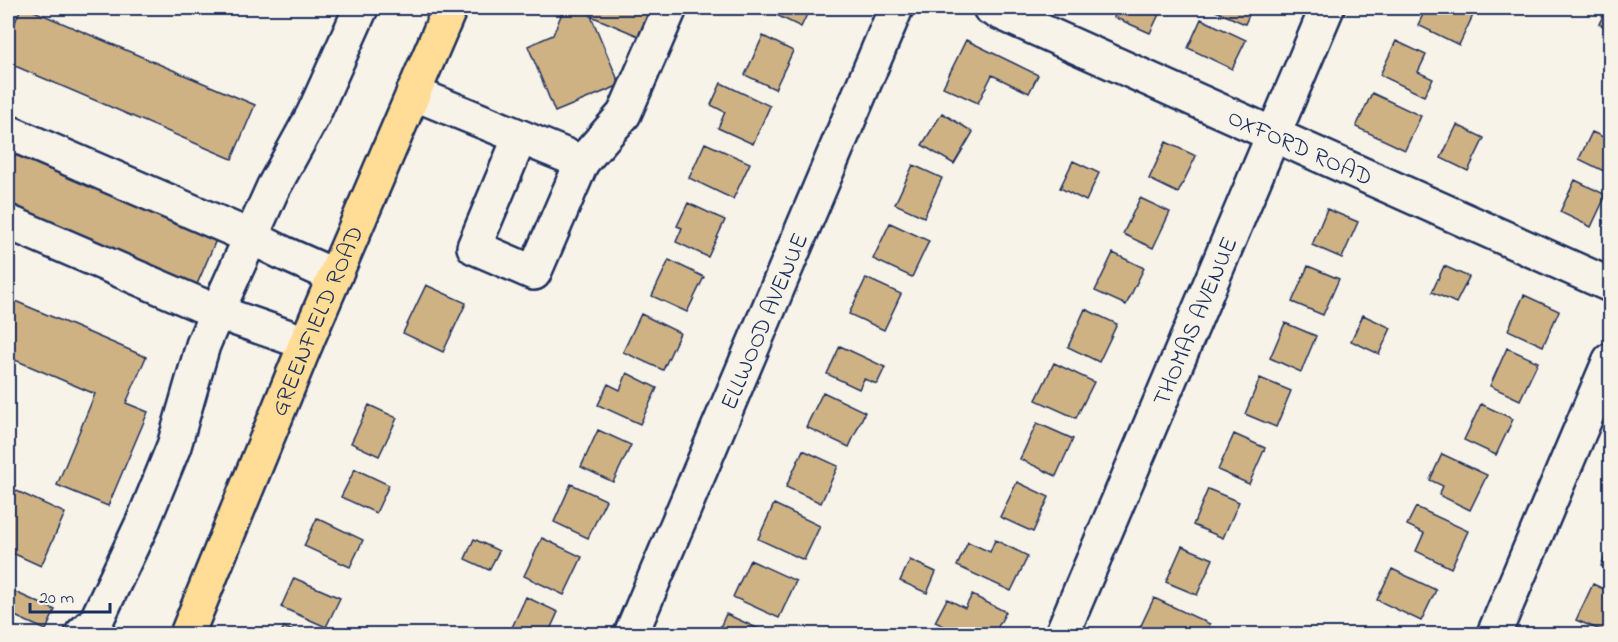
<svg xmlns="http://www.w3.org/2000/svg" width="1618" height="642" font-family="'Indie Flower',sans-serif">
<rect width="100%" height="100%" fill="#f7f3e8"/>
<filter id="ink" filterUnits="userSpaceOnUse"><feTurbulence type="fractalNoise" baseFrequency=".0167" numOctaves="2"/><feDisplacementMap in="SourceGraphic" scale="12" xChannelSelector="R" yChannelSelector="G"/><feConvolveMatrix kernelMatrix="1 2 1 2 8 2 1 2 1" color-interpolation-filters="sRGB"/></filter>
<g filter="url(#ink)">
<!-- building -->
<path fill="#cfb284" stroke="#1b2f5e" stroke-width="1.5" d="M 21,8 L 27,8 L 255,105 L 232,159 L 8,63 L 8,39 Z
M 564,8 L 653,8 L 641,37 L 591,16 L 620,85 L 555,112 L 528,46 L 553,35 Z
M 774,8 L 810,8 L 801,27 L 772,13 Z
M 1118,8 L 1162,8 L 1150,33 L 1114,17 Z
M 1209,8 L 1252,8 L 1245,24 Z
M 1426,8 L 1467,8 L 1475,11 L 1459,45 L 1418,25 Z
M 1607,8 L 1610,8 L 1610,29 L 1599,24 Z
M 1201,19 L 1246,40 L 1232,69 L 1188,48 Z
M 763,36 L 793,51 L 775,89 L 745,75 Z
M 966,40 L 1038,75 L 1029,93 L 992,75 L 978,103 L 943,87 Z
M 1396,41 L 1426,55 L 1418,72 L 1433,79 L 1424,96 L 1380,75 Z
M 721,83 L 770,106 L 753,144 L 718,128 L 725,112 L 711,105 Z
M 1610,87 L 1610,105 L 1604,102 Z
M 1372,93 L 1421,116 L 1405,150 L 1356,127 Z
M 942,113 L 973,132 L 954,164 L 922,145 Z
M 1457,125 L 1484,138 L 1468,171 L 1441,158 Z
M 1592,132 L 1610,140 L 1610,174 L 1579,159 Z
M 1166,142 L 1196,156 L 1178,193 L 1149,179 Z
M 705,143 L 750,163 L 733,199 L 689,178 Z
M 8,152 L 216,240 L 195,289 L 8,210 Z
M 1073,161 L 1099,173 L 1086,201 L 1060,188 Z
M 913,165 L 942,178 L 924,217 L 895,204 Z
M 1575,180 L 1606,195 L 1591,227 L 1560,212 Z
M 1140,198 L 1170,212 L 1153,248 L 1123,234 Z
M 688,203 L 725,220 L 708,257 L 676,242 L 682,228 L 677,226 Z
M 1327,209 L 1358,222 L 1342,258 L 1312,245 Z
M 890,223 L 929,241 L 912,277 L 873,259 Z
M 1113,253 L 1144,268 L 1126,305 L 1095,291 Z
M 669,260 L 704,277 L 687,312 L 652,296 Z
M 1308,266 L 1339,279 L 1323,315 L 1292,302 Z
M 1444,266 L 1469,277 L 1456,303 L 1432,292 Z
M 866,278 L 901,294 L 884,330 L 849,314 Z
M 426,285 L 466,303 L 443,352 L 403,333 Z
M 1524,295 L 1559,311 L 1543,346 L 1508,330 Z
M 8,298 L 146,357 L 126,403 L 148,412 L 108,506 L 57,485 L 95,394 L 8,357 Z
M 1085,309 L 1117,324 L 1099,362 L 1068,347 Z
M 641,314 L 680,333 L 663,370 L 623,352 Z
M 1363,315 L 1391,328 L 1379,354 L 1351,341 Z
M 1285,323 L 1316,336 L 1301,372 L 1270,358 Z
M 840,346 L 885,367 L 877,384 L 864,379 L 859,389 L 827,374 Z
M 1507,348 L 1538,362 L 1520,400 L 1490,386 Z
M 1054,363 L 1094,382 L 1076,418 L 1036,400 Z
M 627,373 L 657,388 L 640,424 L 598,405 L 608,384 L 620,390 Z
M 1260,378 L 1291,391 L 1276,427 L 1245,414 Z
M 823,392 L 865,412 L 849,447 L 806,427 Z
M 1481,404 L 1513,419 L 1496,455 L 1464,440 Z
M 369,405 L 397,418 L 379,456 L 351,443 Z
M 1037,423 L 1073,439 L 1056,476 L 1020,459 Z
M 598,430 L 631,445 L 613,482 L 581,467 Z
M 1234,434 L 1265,448 L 1249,484 L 1218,470 Z
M 803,450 L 838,466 L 821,503 L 786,487 Z
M 1442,454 L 1487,475 L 1470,510 L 1439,495 L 1443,486 L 1430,480 Z
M 355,469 L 389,485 L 376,513 L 341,497 Z
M 1017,482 L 1049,497 L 1033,532 L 1000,517 Z
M 571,484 L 606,500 L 588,538 L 554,522 Z
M 8,487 L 65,513 L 41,566 L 8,551 Z
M 1208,489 L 1239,502 L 1223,538 L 1193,525 Z
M 774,504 L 820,526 L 804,560 L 758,539 Z
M 1416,507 L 1468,531 L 1451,568 L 1416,551 L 1424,533 L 1407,525 Z
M 317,518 L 363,540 L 350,567 L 304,546 Z
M 542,538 L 582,557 L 564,595 L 524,576 Z
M 474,539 L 499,551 L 489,570 L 465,559 Z
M 995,540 L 1028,556 L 1011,591 L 957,566 L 968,542 L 990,552 Z
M 1610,545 L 1610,571 L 1601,566 Z
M 1182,546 L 1213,559 L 1197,595 L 1166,582 Z
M 750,560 L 796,581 L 779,618 L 733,597 Z
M 910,560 L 936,572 L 927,593 L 900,581 Z
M 1392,569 L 1436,590 L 1421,621 L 1377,600 Z
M 294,578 L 340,598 L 326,627 L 281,607 Z
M 1593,584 L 1610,592 L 1610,634 L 1576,620 Z
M 8,589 L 55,610 L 46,630 L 8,613 Z
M 972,595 L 1006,612 L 994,634 L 961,634 L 935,622 L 947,599 L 965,608 Z
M 526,597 L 558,612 L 548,634 L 509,634 Z
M 1154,598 L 1210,624 L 1205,634 L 1137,634 Z
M 726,614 L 768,633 L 767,634 L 717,634 Z
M 1387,626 L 1405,634 L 1384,634 Z
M 284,627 L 300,634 L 280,634 Z"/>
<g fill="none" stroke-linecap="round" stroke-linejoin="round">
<defs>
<g id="minor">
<path id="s1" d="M 990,8 L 1610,285"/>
<path d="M 413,93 L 582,162 L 624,114 L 670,8"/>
<path d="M 8,132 L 251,237 L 283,253 L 335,276"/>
<path d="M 520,137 L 474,247 L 534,273 L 582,162"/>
<path d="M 8,222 L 217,312 L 306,343"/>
<path d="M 82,634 L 96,621 L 143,522 L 174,446 L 203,345 L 217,312 L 273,188 L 313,115 L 361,8"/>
<path id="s2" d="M 631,634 L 896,8"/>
<path id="s3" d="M 1062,634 L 1327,8"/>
<path d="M 1494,634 L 1610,360"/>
</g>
<g id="major">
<path id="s4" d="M 187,634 L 306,343 L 450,8"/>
</g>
</defs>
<!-- minor casing -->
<use href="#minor" stroke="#1b2f5e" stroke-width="38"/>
<!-- major casing -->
<use href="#major" stroke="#1b2f5e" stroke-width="38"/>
<!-- minor -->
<use href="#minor" stroke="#f7f3e8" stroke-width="33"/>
<!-- major -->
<use href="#major" stroke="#ffdd96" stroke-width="33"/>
</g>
</g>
<g text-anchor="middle" stroke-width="5" stroke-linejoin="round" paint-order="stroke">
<!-- street labels -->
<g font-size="24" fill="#1b2f5e" stroke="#f7f3e8">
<text dy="8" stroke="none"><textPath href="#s1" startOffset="340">OXFORD ROAD</textPath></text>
<text dy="8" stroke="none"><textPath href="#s4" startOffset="339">GREENFIELD ROAD</textPath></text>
<text dy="8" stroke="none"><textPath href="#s2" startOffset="340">ELLWOOD AVENUE</textPath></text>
<text dy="8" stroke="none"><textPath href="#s3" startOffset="340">THOMAS AVENUE</textPath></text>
</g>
</g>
<!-- margin -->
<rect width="1618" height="642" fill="none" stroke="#f7f3e8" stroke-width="30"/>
<rect x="15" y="15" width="1588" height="612" fill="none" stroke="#1b2f5e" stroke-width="2" filter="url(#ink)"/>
<!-- scale -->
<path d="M30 603v9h80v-9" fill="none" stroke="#1b2f5e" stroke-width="3"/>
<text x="39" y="603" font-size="18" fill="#1b2f5e" stroke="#f7f3e8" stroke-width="4.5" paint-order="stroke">20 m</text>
</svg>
